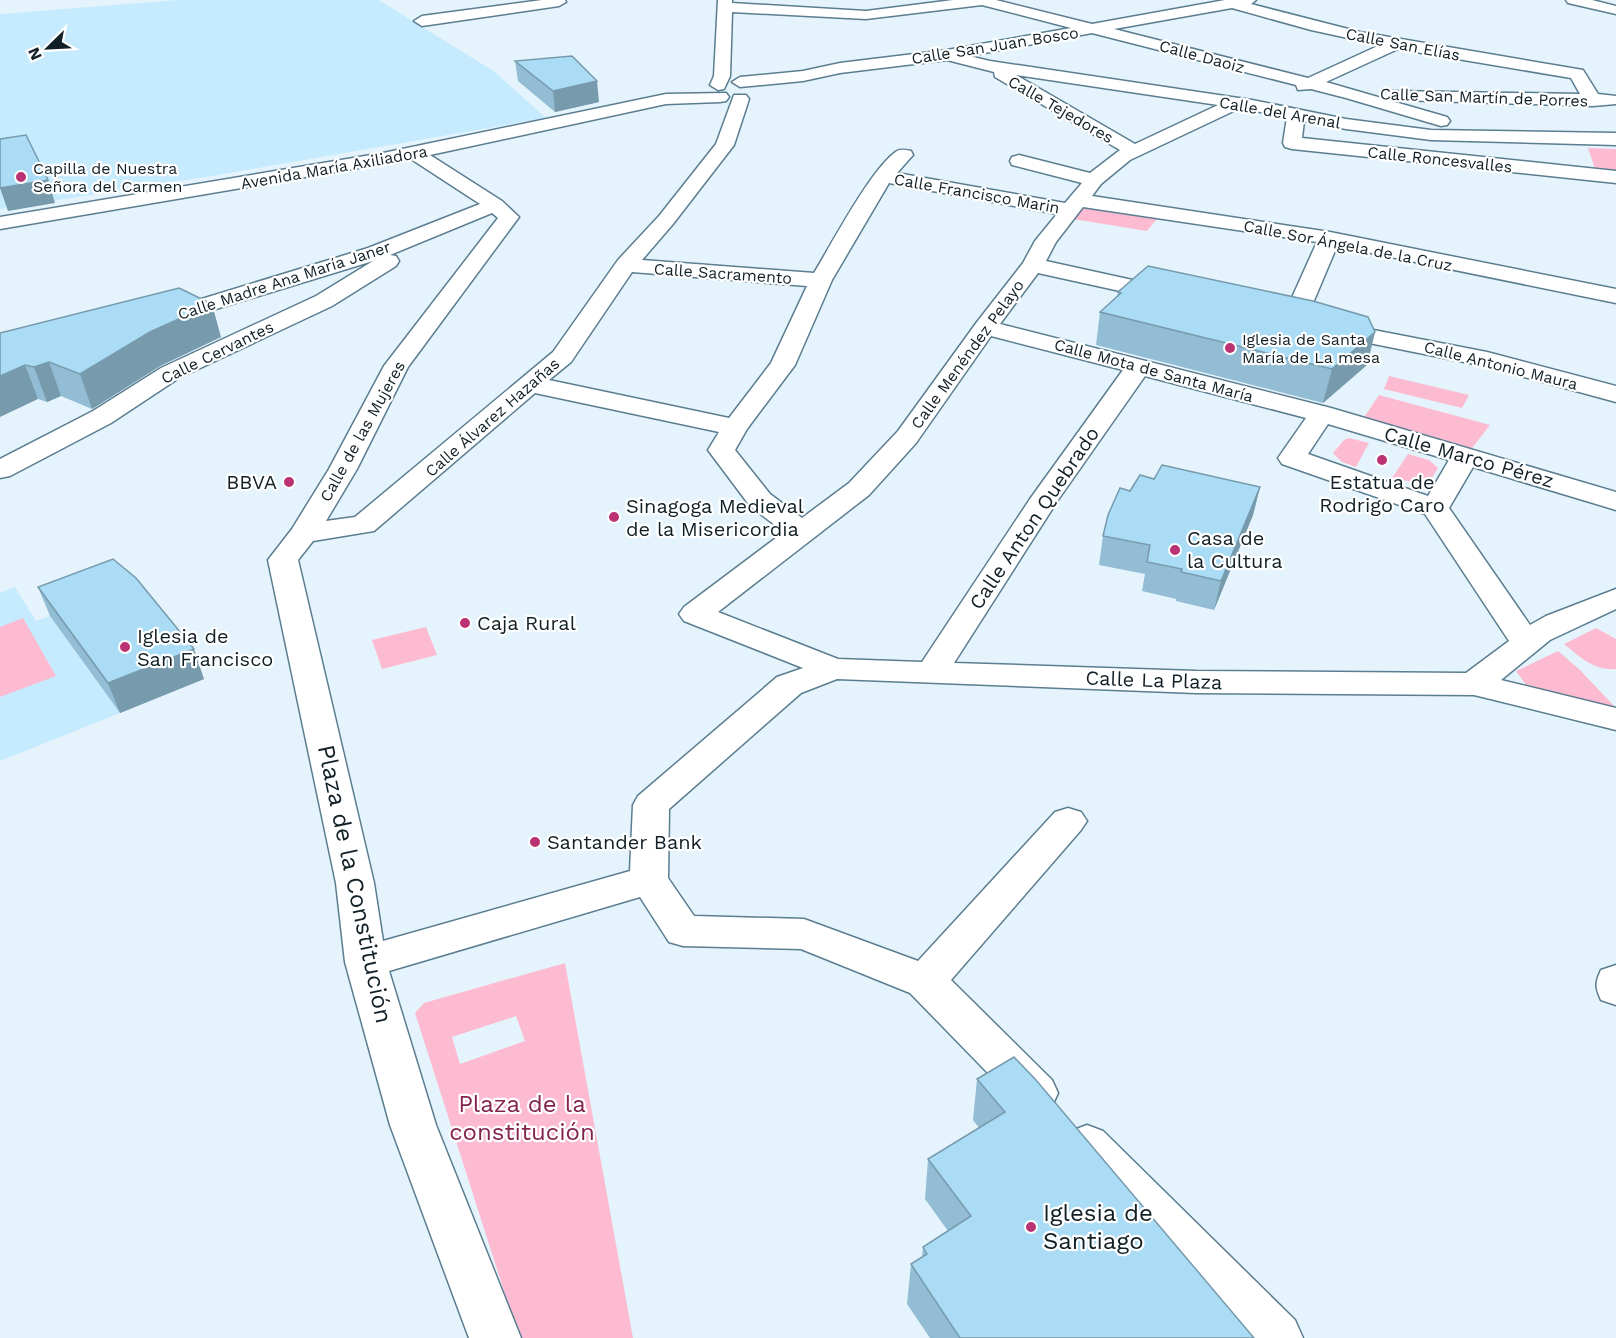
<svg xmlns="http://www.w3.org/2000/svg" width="1616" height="1338" font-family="'Work Sans',sans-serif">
<rect width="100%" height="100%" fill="#e5f4fc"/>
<!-- built -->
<path fill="#c6ebfe" d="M 178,0 L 379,0 L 495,72 L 546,118 L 206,177 L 0,209 L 0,14 Z
M 15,587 L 36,621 L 50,616 L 120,713 L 0,761 L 0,593 Z"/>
<!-- green -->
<path fill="#fcbbd1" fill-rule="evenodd" d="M 1588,148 L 1616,149 L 1616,173 L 1595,169 Z
M 1084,203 L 1160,215 L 1147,231 L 1073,219 Z
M 1389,376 L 1469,395 L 1462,408 L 1384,389 Z
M 1379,395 L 1490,425 L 1469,452 L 1363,419 Z
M 1349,438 L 1369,443 L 1356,467 L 1342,462 L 1333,453 L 1344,440 Z
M 1408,454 L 1429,460 L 1438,468 L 1430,481 L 1417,483 L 1392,478 Z
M 23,618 L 56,676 L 0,697 L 0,627 Z
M 426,627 L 437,655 L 382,669 L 372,640 Z
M 1596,628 L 1616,639 L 1616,669 C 1594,671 1580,657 1564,644 Z
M 1558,651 L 1580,670 L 1616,708 L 1532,693 L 1516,671 Z
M 565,963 L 633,1338 L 519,1338 L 415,1013 L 424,1003 ZM 516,1016 L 525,1041 L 460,1064 L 452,1037 Z"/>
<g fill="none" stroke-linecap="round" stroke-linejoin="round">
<defs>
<path id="minor" d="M 542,0 L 565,0 L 566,2 L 559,6 L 422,26 L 414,21 L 422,16 Z
M 718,0 L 732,0 L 732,3 L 866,11 L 953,0 L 996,0 L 1092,24 L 1225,0 L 1256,0 L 1251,4 L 1360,32 L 1583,70 L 1598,94 L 1616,96 L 1616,104 L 1593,106 L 1399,100 L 1393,99 L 1390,95 L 1393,91 L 1580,94 L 1571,78 L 1398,49 L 1326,82 L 1447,117 L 1450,121 L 1447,125 L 1441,126 L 1346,98 L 1311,89 L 1298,90 L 1296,85 L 1092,33 L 969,56 L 990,61 L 1252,100 L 1346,119 L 1431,130 L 1616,133 L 1616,145 L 1431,140 L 1346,129 L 1304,121 L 1302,138 L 1616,171 L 1616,183 L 1292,149 L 1285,147 L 1283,143 L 1287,117 L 1240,108 L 1130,160 L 1101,184 L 1092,196 L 1330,232 L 1616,289 L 1616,303 L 1337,246 L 1305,322 L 1301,327 L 1293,329 L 1285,327 L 1281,322 L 1317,242 L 1083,207 L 1056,242 L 1046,261 L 1178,290 L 1181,295 L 1178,300 L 1170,302 L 1038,273 L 1000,324 L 1331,408 L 1616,492 L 1616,510 L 1473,467 L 1449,508 L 1530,625 L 1546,616 L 1616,589 L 1616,609 L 1550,640 L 1501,680 L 1616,708 L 1616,730 L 1474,695 L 1196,693 L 837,679 L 801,693 L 669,809 L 668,878 L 694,916 L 804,919 L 918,961 L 1055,812 L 1068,808 L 1081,812 L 1087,821 L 1081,830 L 951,980 L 1052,1080 L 1058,1093 L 1052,1106 L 1036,1112 L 1020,1106 L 910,993 L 801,949 L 683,946 L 669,942 L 640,897 L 389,971 L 436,1125 L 521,1338 L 469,1338 L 390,1125 L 345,962 L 336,883 L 268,560 L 292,529 L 329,469 L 384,366 L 498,218 L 492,213 L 390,255 L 396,256 L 399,261 L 396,266 L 332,306 L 179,378 L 111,423 L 10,476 L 0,478 L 0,459 L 93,411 L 161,368 L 316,296 L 373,261 L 167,324 L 159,322 L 155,317 L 159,312 L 368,248 L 480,204 L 411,159 L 0,229 L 0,217 L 383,153 L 666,94 L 726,93 L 729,97 L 726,101 L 720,102 L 666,104 L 430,155 L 502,201 L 519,217 L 408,367 L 357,469 L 326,521 L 355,517 L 553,352 L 618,260 L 659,216 L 716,144 L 734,95 L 746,95 L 749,99 L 734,145 L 673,224 L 642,260 L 814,273 C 831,245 872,167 897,151 C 901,149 906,150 911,151 L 913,155 L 897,173 L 1065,203 L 1082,183 L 1012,165 L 1010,161 L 1012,157 L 1019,155 L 1090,173 L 1120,150 L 995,77 L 994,72 L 947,60 L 840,73 L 803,81 L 740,87 L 732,82 L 740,77 L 803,71 L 840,63 L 947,50 L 1071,28 L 982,5 L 866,19 L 732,12 L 730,76 L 724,89 L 718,90 L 710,85 L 714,76 ZM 1232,8 L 1311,30 L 1380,45 L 1308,78 L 1114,29 ZM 1016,75 L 1218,105 L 1135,144 ZM 889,183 L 1057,214 L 1035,241 L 1023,263 L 977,322 L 898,431 L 849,483 L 802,518 L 770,494 L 735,450 L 747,429 L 795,365 L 832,280 ZM 632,272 L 807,286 L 771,363 L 729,418 L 549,380 L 571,362 ZM 991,336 L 1123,370 L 1030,499 L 922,662 L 838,659 L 718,612 L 869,495 L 916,443 ZM 1145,376 L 1306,418 L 1278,458 L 1282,464 L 1425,514 L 1509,641 L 1466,673 L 1196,671 L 954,663 L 1058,500 ZM 535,393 L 719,432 L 708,450 L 750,506 L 784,532 L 684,607 L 679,614 L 684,621 L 803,668 L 777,677 L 638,796 L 633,805 L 630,871 L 383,941 L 374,883 L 298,560 L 313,541 L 374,531 ZM 1328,424 L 1449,460 L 1428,496 L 1308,454 Z
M 1566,0 L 1592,0 L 1616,6 L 1616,14 L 1568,3 Z
M 1332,322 L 1487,352 L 1616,386 L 1616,402 L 1484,366 L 1324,334 L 1320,329 L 1324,324 Z
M 1616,965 L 1616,1005 L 1601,1000 C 1595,987 1595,983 1601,970 Z
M 1087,1125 L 1103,1131 L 1295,1320 L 1303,1338 L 1242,1338 L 1071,1159 L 1064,1145 L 1071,1131 Z"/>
</defs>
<!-- minor casing -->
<use href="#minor" stroke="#5b7d90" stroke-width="3"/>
<!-- minor -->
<use href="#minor" fill="#fff" fill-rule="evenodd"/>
</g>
<!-- wall -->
<path fill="#92bdd4" d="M 515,61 L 599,102 L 555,112 L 518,81 Z
M 1118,292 L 1375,332 L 1367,365 L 1323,403 L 1096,345 L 1100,312 L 1117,296 Z
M 0,333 L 221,337 L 160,366 L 92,409 L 61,396 L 47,402 L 38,399 Z
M 1154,479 L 1260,487 L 1253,515 L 1214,610 L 1176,601 L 1176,599 L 1142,591 L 1145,574 L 1099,565 L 1103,536 L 1130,491 Z
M 38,587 L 204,679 L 120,713 L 50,616 Z
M 977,1079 L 1254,1338 L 930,1338 L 907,1304 L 911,1264 L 922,1257 L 923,1247 L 948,1231 L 925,1199 L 928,1159 L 979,1128 L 973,1120 Z"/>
<!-- shaded-wall -->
<path fill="#779aac" d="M 597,81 L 599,102 L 555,112 L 553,91 Z
M 48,180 L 55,203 L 8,211 L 0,188 Z
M 212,304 L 221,337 L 160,366 L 92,409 L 80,374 L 150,332 Z
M 1375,332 L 1367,365 L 1323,403 L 1332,369 Z
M 49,362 L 61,396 L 47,402 L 34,367 Z
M 25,365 L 38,399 L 0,417 L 0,376 Z
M 1260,487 L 1253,515 L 1214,610 L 1221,581 Z
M 194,649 L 204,679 L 120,713 L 108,683 Z"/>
<!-- building -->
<path fill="#aadcf6" stroke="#779aac" stroke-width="1.5" d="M 572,56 L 597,81 L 553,91 L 515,61 Z
M 26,135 L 48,180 L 0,188 L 0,139 Z
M 1148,266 L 1313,301 L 1368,317 L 1375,332 L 1332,369 L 1100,312 L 1121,293 L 1118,292 Z
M 179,288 L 212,304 L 150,332 L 80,374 L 49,362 L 34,367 L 25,365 L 0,376 L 0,333 Z
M 1162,465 L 1260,487 L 1221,581 L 1181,572 L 1182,569 L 1147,562 L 1150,545 L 1103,536 L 1108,515 L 1120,488 L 1130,491 L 1140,475 L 1154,479 Z
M 113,559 L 136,578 L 194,649 L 108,683 L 38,587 Z
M 1014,1057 L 1036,1080 L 1254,1338 L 960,1338 L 911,1264 L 927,1254 L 923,1247 L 971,1216 L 928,1159 L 1005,1112 L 977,1079 Z"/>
<!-- markers -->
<g fill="#bb3372" stroke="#fff" stroke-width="2">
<circle cx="21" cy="177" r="6"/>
<circle cx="1230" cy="348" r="6"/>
<circle cx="1382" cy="460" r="6"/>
<circle cx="289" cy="482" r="6"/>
<circle cx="614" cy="517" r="6"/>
<circle cx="1175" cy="550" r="6"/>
<circle cx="465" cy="623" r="6"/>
<circle cx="125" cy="647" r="6"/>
<circle cx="535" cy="842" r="6"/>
<circle cx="1031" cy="1227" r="6"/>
</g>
<g text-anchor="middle" stroke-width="4.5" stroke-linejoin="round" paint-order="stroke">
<!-- far-street labels -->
<g font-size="16" fill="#111f26" stroke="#fff">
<text transform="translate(1403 44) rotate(11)" y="6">Calle San Elías</text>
<text transform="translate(995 45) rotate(-9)" y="6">Calle San Juan Bosco</text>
<text transform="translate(1202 56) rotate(15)" y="6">Calle Daoiz</text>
<text transform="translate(1484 97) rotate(2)" y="6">Calle San Martín de Porres</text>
<text transform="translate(1061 109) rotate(30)" y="6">Calle Tejedores</text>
<text transform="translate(1280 112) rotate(10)" y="6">Calle del Arenal</text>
<text transform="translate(1440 159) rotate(6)" y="6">Calle Roncesvalles</text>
<text transform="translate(334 167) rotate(-10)" y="6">Avenida María Axiliadora</text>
<text transform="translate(977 193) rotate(10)" y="6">Calle Francisco Marin</text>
<text transform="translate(1348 245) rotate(11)" y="6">Calle Sor Ángela de la Cruz</text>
<text transform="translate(723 273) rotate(4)" y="6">Calle Sacramento</text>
<text transform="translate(284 280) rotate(-18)" y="6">Calle Madre Ana María Janer</text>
<text transform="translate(217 352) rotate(-26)" y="6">Calle Cervantes</text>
<text transform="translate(967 354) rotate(-54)" y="6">Calle Menéndez Pelayo</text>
<text transform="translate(1501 365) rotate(14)" y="6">Calle Antonio Maura</text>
<text transform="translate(1154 370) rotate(15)" y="6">Calle Mota de Santa María</text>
<text transform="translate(492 417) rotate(-41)" y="6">Calle Álvarez Hazañas</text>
<text transform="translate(362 431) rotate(-61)" y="6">Calle de las Mujeres</text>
</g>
<!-- far-poi labels -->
<g font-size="16" fill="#111f26" stroke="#fff" text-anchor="start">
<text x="33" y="174">Capilla de Nuestra<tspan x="33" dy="18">Señora del Carmen</tspan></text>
<text x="1242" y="345">Iglesia de Santa<tspan x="1242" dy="18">María de La mesa</tspan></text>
</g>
<!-- street labels -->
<g font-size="20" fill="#111f26" stroke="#fff">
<text transform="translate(1469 457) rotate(16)" y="7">Calle Marco Pérez</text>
<text transform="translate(1034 518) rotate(-56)" y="7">Calle Anton Quebrado</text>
<text transform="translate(1154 680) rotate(2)" y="7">Calle La Plaza</text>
</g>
<!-- poi labels -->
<g font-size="20" fill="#111f26" stroke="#fff" text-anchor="start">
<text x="277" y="489" text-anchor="end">BBVA</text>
<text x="1382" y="489" text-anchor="middle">Estatua de<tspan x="1382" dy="23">Rodrigo Caro</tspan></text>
<text x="626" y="513">Sinagoga Medieval<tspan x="626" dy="23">de la Misericordia</tspan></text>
<text x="1187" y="545">Casa de<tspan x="1187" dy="23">la Cultura</tspan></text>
<text x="477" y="630">Caja Rural</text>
<text x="137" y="643">Iglesia de<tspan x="137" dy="23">San Francisco</tspan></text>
<text x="547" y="849">Santander Bank</text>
</g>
<!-- near-street labels -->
<g font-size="24" fill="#111f26" stroke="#fff">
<text transform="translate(355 884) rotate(78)" y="8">Plaza de la Constitución</text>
</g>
<!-- near-park labels -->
<g font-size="24" fill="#83244f" stroke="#fff">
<text x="522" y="1112">Plaza de la<tspan x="522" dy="28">constitución</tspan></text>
</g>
<!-- near-poi labels -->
<g font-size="24" fill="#111f26" stroke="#fff" text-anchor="start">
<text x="1043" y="1221">Iglesia de<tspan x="1043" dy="28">Santiago</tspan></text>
</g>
</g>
<!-- north arrow -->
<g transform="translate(48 48) rotate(246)" stroke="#ffffff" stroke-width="4.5" paint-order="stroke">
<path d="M0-4.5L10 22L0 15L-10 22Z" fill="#111f26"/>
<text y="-9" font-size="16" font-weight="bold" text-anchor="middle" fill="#111f26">N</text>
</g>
</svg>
